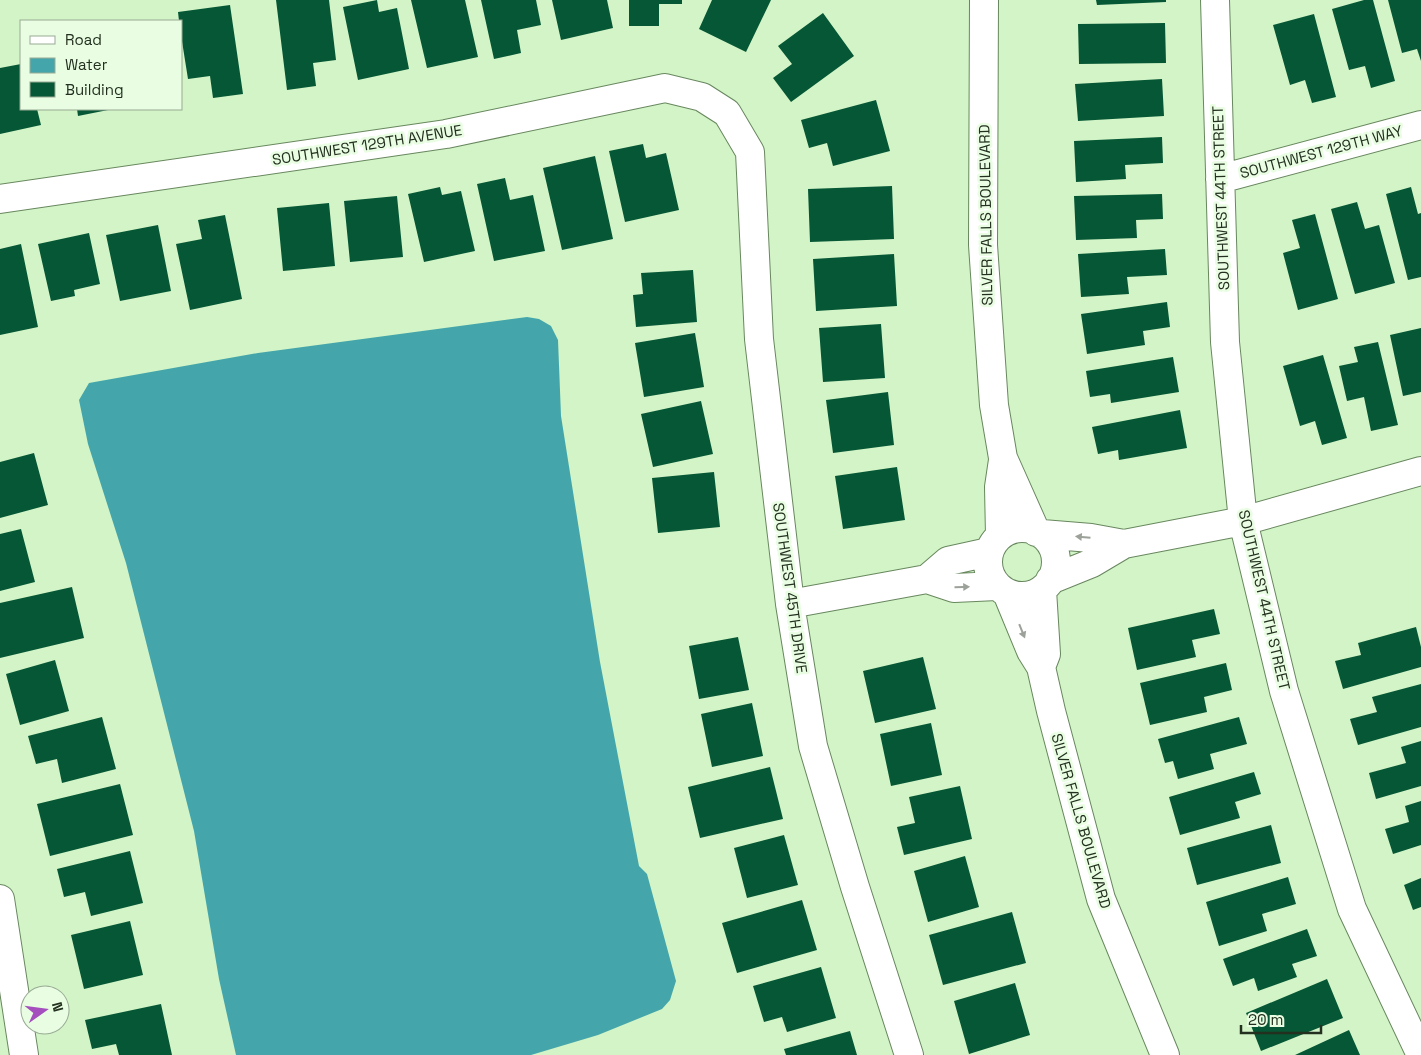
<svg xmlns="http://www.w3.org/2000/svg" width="1421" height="1055" font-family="'Space Grotesk',sans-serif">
<rect width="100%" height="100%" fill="#d2f4c7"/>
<!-- water -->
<path fill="#44a6aa" d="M 527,317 L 539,319 L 551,326 L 558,340 L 561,416 L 600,662 L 639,866 L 647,874 L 676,981 L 670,1000 L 662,1009 L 598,1035 L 531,1055 L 236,1055 L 219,979 L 194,831 L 126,563 L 88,444 L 79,400 L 89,383 L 258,353 Z"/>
<!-- building -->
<path fill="#065735" d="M 276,0 L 329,0 L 336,60 L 313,63 L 316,86 L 287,90 Z
M 377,0 L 379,12 L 397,8 L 409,69 L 358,80 L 343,7 Z
M 411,0 L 465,0 L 478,57 L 427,68 Z
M 481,0 L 536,0 L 541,25 L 517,30 L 521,53 L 494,59 Z
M 552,0 L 607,0 L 613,28 L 561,40 Z
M 629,0 L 682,0 L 682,4 L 659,4 L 659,26 L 629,26 Z
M 712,0 L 771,0 L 746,52 L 699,29 Z
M 1096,0 L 1166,0 L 1166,2 L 1097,5 Z
M 1364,0 L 1373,0 L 1395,81 L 1371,88 L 1365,66 L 1349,70 L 1332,9 Z
M 1388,0 L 1421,0 L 1421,61 L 1417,49 L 1402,53 Z
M 230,5 L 243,94 L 213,98 L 210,76 L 188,79 L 181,35 L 181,21 L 179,21 L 178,12 Z
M 823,13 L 854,56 L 791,102 L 773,78 L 792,64 L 778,46 Z
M 1314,14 L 1336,97 L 1312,103 L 1305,80 L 1290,85 L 1273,25 Z
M 1165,23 L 1166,63 L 1079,64 L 1078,24 Z
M 21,64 L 21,109 L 37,109 L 41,125 L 0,134 L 0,68 Z
M 1162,79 L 1164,116 L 1078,121 L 1075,84 Z
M 876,100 L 890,151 L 833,166 L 827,143 L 809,148 L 801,120 Z
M 77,109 L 108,109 L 108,110 L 78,116 Z
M 1162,137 L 1163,163 L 1125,165 L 1126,179 L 1076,182 L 1074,141 Z
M 643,144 L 646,158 L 666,153 L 679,210 L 625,222 L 609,151 Z
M 595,156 L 613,239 L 562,250 L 543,168 Z
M 505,178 L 510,200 L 533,195 L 545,251 L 494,261 L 477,184 Z
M 892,186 L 894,239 L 810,242 L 808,189 Z
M 440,187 L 442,195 L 461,191 L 475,251 L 424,262 L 408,194 Z
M 1411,187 L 1418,214 L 1421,213 L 1421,277 L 1408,280 L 1386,194 Z
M 1162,194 L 1163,219 L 1136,220 L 1137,238 L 1076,240 L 1074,196 Z
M 397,196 L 403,257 L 350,262 L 344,201 Z
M 1357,202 L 1365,229 L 1379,225 L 1395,283 L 1355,294 L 1331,209 Z
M 329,203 L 335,266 L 283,271 L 277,208 Z
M 1315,214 L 1338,299 L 1298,310 L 1283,253 L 1300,248 L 1292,220 Z
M 225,215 L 242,299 L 190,310 L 176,244 L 202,239 L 198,220 Z
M 158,225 L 171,291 L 120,301 L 106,235 Z
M 89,233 L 100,284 L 74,290 L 75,296 L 51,301 L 38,244 Z
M 21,244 L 38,327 L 0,335 L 0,249 Z
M 1165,249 L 1167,275 L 1127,277 L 1129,294 L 1081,297 L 1078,254 Z
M 894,254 L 897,306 L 816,311 L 813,259 Z
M 693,270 L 697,322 L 636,327 L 633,295 L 643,294 L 641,273 Z
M 1167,302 L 1170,327 L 1143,331 L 1145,345 L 1087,354 L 1081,314 Z
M 881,324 L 885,378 L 823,382 L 819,328 Z
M 1421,328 L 1421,392 L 1403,396 L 1390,335 Z
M 695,333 L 704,387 L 644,397 L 635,343 Z
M 1378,342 L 1398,425 L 1371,431 L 1364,397 L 1347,401 L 1339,366 L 1358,362 L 1354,347 Z
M 1323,355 L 1347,438 L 1322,445 L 1315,421 L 1300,426 L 1283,366 Z
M 1173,357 L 1179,392 L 1111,403 L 1110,394 L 1090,397 L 1086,371 Z
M 888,392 L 894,445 L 833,453 L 826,400 Z
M 701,401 L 713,454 L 653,467 L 641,414 Z
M 1180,410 L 1187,448 L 1119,460 L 1118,450 L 1098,454 L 1092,427 Z
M 34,453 L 48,505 L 0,518 L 0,462 Z
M 897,467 L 905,520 L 843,529 L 835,476 Z
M 714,472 L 720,527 L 658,533 L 652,478 Z
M 21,529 L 35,582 L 0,591 L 0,534 Z
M 72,587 L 84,638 L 0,658 L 0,603 Z
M 1214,609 L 1220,634 L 1192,640 L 1196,657 L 1137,670 L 1128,628 Z
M 1416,627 L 1421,647 L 1421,667 L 1343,689 L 1335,661 L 1361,655 L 1358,643 Z
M 738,637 L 749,690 L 699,699 L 689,646 Z
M 923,657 L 936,709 L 875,723 L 863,671 Z
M 55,660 L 69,711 L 20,725 L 6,674 Z
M 1226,663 L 1232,690 L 1204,697 L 1207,712 L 1150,725 L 1140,683 Z
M 1421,684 L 1421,727 L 1358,745 L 1350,719 L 1377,712 L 1372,697 Z
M 752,703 L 763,756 L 712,767 L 701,714 Z
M 102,717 L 116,769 L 62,783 L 57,759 L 36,764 L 28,736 Z
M 1239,717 L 1247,744 L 1210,754 L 1214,769 L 1178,779 L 1173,761 L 1165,763 L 1158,739 Z
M 931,723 L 942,775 L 891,786 L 880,734 Z
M 1421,741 L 1421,786 L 1376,799 L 1369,773 L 1406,763 L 1401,747 Z
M 770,767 L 783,819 L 700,838 L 688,787 Z
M 1254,772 L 1261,794 L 1235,802 L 1240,818 L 1180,835 L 1169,797 Z
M 120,784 L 133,835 L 50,856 L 37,804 Z
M 960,786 L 972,839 L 904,855 L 897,827 L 915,823 L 909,797 Z
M 1421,801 L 1421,845 L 1393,854 L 1385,829 L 1409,822 L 1405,806 Z
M 1271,825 L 1281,863 L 1197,885 L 1187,848 Z
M 784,835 L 798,885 L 747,898 L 734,848 Z
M 130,851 L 143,903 L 91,916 L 85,892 L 64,897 L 57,869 Z
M 965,856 L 979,907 L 928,922 L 914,871 Z
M 1288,877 L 1296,904 L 1262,914 L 1267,931 L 1219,946 L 1206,902 Z
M 1421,878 L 1421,907 L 1413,910 L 1404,885 Z
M 802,900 L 817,950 L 737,973 L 722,923 Z
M 1012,912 L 1026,963 L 943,985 L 929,935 Z
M 130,921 L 143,975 L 84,989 L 71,935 Z
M 1307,929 L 1317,956 L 1292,964 L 1297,977 L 1258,991 L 1254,978 L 1233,986 L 1223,959 Z
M 821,967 L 836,1018 L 787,1032 L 782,1017 L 764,1022 L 753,986 Z
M 1327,979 L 1343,1018 L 1261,1051 L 1246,1013 Z
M 1015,983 L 1030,1035 L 969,1054 L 954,1001 Z
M 161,1004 L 172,1055 L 119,1055 L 116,1044 L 92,1049 L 85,1020 Z
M 1349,1030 L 1360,1055 L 1295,1055 Z
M 850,1031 L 857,1055 L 786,1055 L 784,1049 Z"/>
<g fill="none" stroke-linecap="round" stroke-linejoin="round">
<defs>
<path id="minor" d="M 984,0 L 983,245 L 994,405 L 1003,458 L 1036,532
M 1215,0 L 1225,342 L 1243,521 L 1284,691 L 1352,909 L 1421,1055
M 1220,179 L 1421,125
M 0,199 L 446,134 L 665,88 L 702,97 L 727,113 L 750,152 L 759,339 L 790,604 L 813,746 L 855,887 L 909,1055
M988 562a34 34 0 1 1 68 0a34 34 0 1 1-68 0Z
M 1042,534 L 1091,538 L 1124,544
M 1000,536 L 999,487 L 1003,460
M 927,579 L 948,561 L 989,552
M 1050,580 L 1092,563 L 1124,544 L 1243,521 L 1421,471
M 1007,593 L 1031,651 L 1041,667 L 1051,711 L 1101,899 L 1165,1055
M 790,604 L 927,579 L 954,588 L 997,586
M 1041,667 L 1046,654 L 1042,590
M 0,899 L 24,1055"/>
</defs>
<!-- minor casing -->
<use href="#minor" stroke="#68875e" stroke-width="30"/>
<!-- minor -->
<use href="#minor" stroke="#fff" stroke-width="28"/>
</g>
<!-- one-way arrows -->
<defs><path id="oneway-solid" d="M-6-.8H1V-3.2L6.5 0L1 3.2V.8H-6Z" transform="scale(1.25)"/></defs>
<g fill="#9ca29a">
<use href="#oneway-solid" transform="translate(1083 537) rotate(-175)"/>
<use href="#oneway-solid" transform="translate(962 587) rotate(-2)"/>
<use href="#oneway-solid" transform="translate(1022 631) rotate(68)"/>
</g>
<g text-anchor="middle" stroke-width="5" stroke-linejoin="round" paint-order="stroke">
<!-- street labels -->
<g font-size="15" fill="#23301f" stroke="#e8fde2">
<text transform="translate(367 145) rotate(-9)" y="5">SOUTHWEST 129TH AVENUE</text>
<text transform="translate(1321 152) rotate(-15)" y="5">SOUTHWEST 129TH WAY</text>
<text transform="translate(1221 198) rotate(-92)" y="5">SOUTHWEST 44TH STREET</text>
<text transform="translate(986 215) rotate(-91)" y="5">SILVER FALLS BOULEVARD</text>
<text transform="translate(790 588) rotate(82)" y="5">SOUTHWEST 45TH DRIVE</text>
<text transform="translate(1264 600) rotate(77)" y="5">SOUTHWEST 44TH STREET</text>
<text transform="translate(1081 821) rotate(74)" y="5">SILVER FALLS BOULEVARD</text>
</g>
</g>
<!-- legend -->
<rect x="20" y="20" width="162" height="90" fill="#e8fde2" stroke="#99ab94"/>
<rect x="30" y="36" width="25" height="8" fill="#ffffff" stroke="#99ab94"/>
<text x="65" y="45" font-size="15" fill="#23301f">Road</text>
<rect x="30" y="58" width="25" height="15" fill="#44a6aa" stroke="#99ab94"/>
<text x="65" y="70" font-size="15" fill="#23301f">Water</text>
<rect x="30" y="82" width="25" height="15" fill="#065735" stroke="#99ab94"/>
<text x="65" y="95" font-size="15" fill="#23301f">Building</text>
<!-- north arrow -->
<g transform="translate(45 1010) rotate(76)"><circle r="24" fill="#e8fde2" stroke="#99ab94"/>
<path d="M0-4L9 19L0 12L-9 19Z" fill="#a44fbd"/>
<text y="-8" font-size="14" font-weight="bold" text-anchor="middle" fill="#23301f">N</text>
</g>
<!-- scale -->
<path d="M1241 1025v8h80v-8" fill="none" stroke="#23301f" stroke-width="2.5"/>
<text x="1248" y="1025" font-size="15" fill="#23301f" stroke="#e8fde2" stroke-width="4" paint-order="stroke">20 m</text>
</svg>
